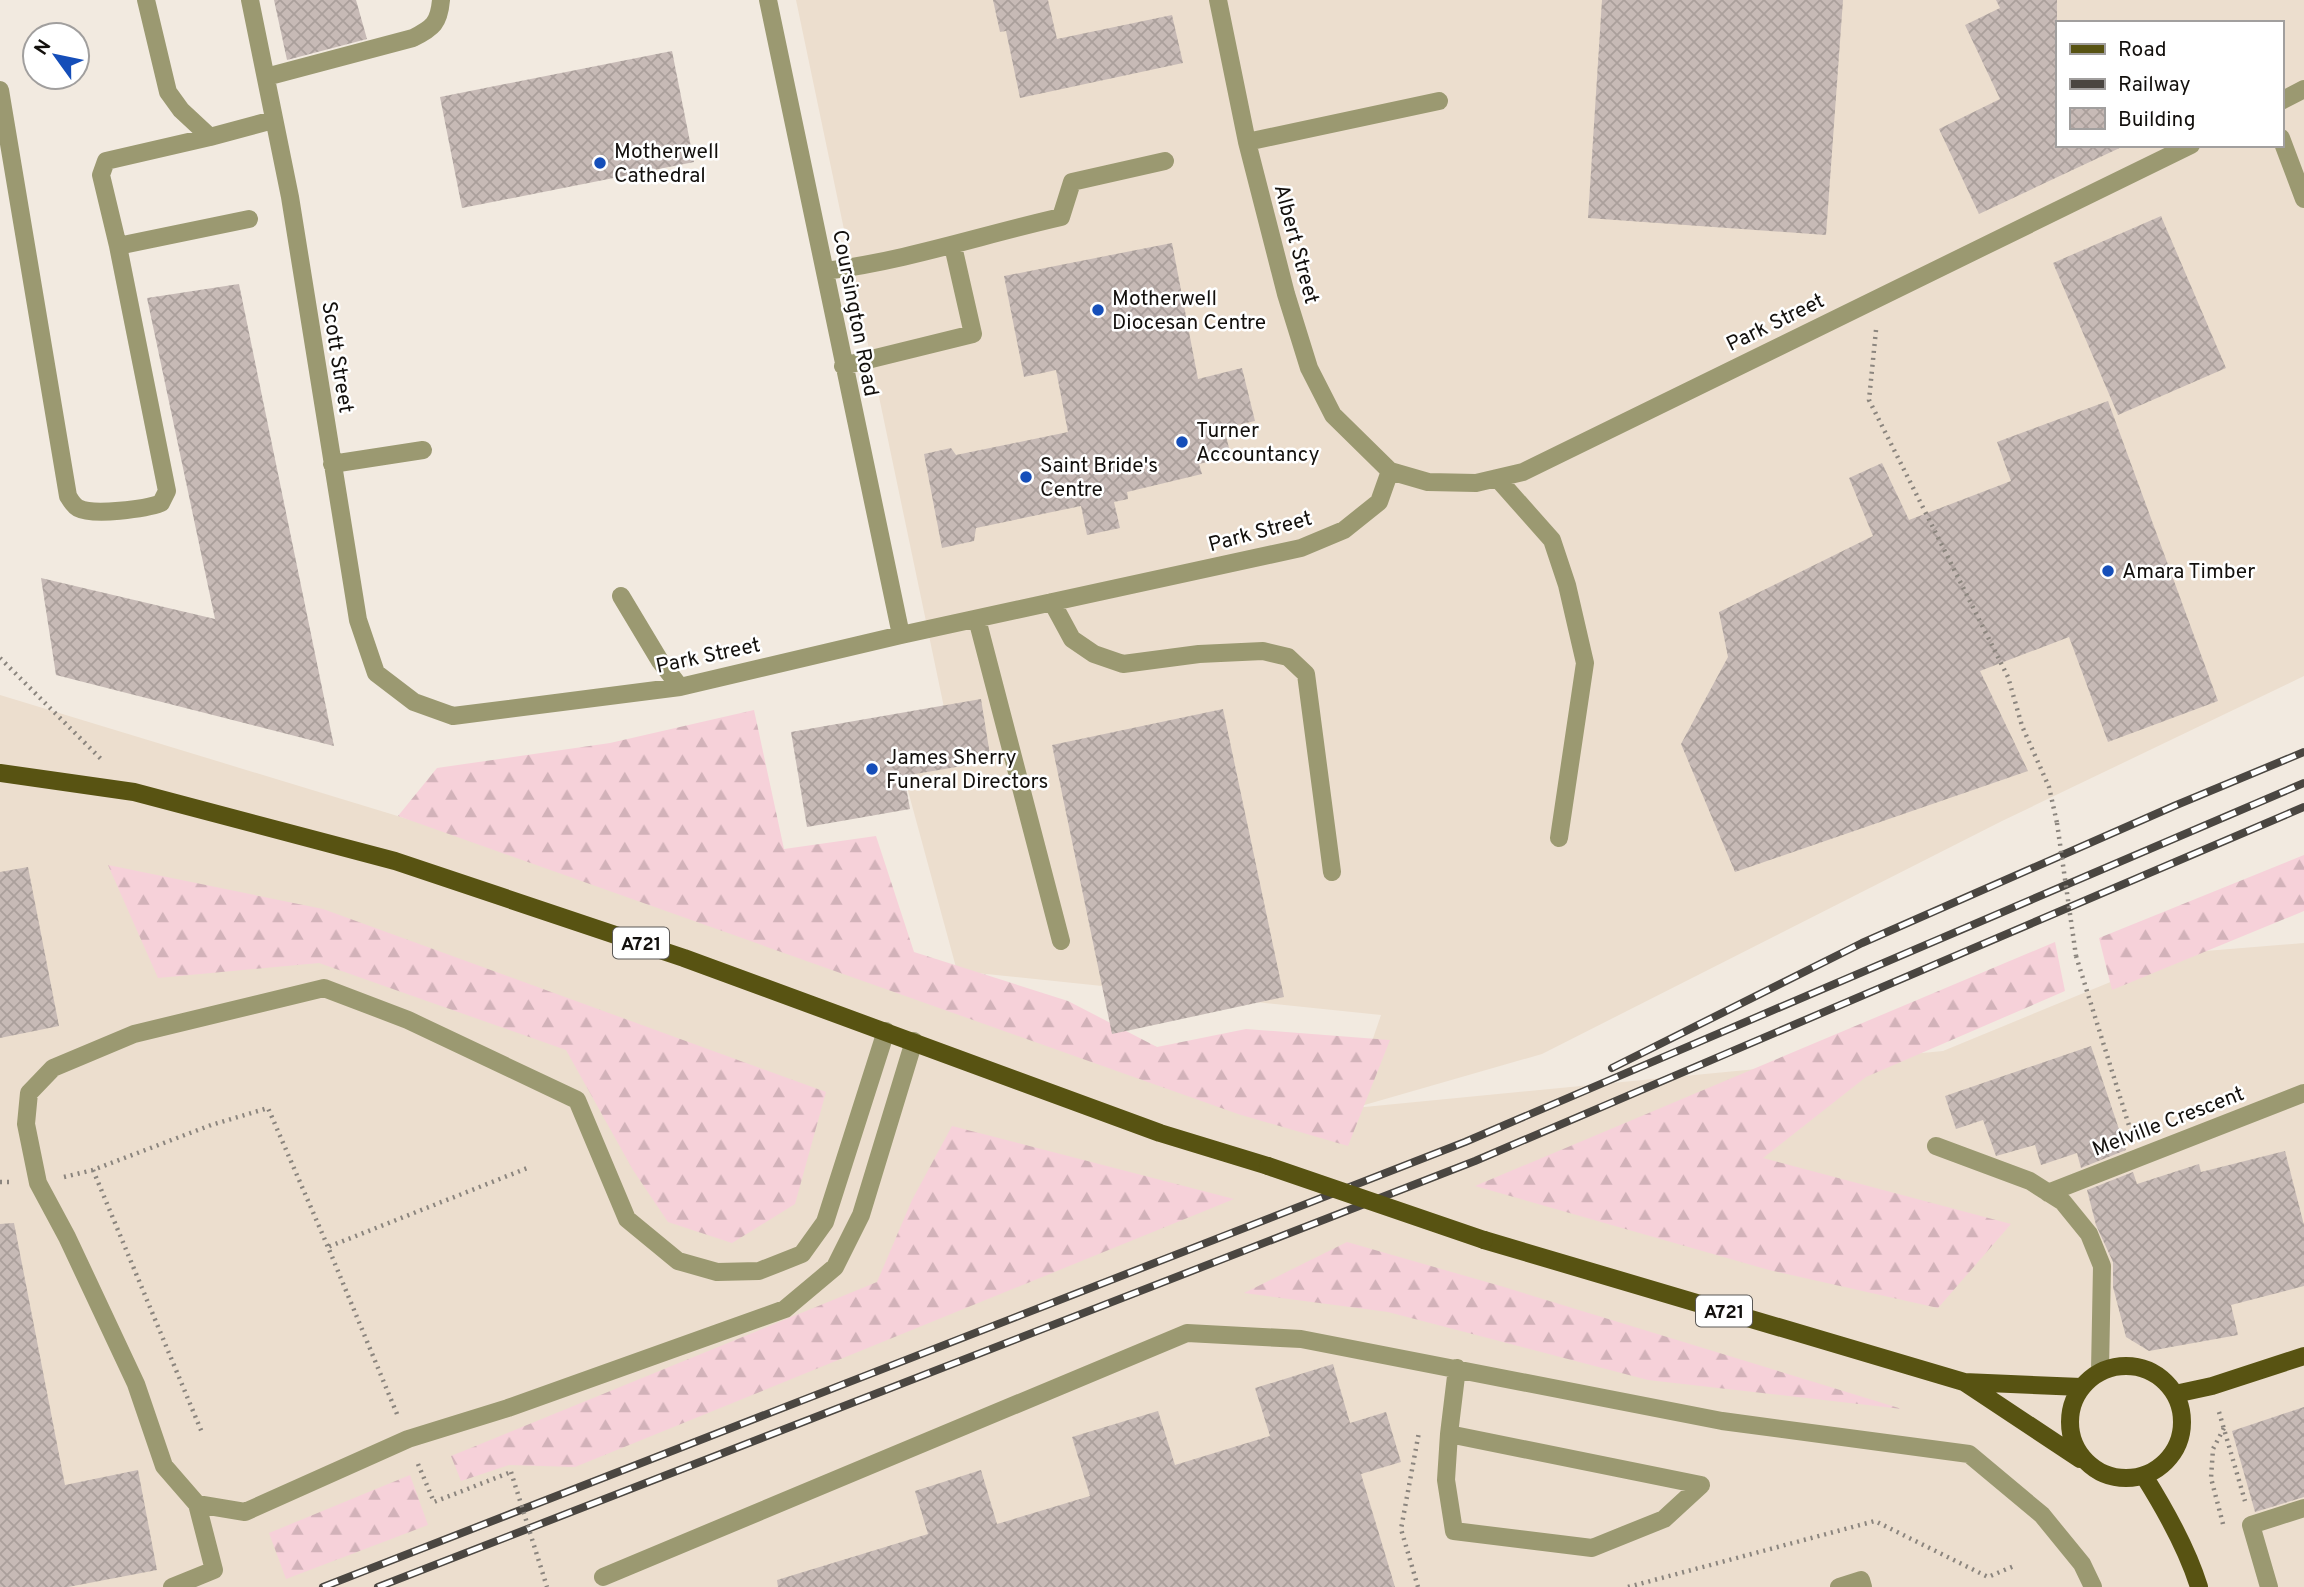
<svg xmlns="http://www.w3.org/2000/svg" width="2304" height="1587" font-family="Overpass,sans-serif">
<defs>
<pattern id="forest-firs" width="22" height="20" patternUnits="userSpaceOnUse" patternTransform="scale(1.75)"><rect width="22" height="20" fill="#f6d1d9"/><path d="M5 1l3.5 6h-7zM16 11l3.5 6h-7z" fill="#d2b2b9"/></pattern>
<pattern id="building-cross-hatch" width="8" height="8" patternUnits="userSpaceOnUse" patternTransform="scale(1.75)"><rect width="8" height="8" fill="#c7bab6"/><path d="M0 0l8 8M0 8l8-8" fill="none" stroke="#aa9f9b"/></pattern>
</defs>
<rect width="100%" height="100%" fill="#f2eae0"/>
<!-- built -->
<path fill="#ecdece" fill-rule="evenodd" d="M 796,0 L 2304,0 L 2304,676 L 2002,821 L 1542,1054 L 1354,1108 L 1943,1051 L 2181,953 L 2304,943 L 2304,1587 L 0,1587 L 0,695 L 1157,1047 L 1349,1109 L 1381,1015 L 957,971 L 904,776 L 955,760 ZM 2057,23 L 2281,23 L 2281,145 L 2057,145 Z"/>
<!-- forest -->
<path fill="url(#forest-firs)" d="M 754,710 L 784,849 L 876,836 L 914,952 L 1068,1001 L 1157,1047 L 1246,1029 L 1390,1040 L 1348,1146 L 1238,1114 L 398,816 L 437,768 L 610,743 Z
M 2304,855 L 2304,911 L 2112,990 L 2099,938 Z
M 108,865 L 323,909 L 826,1092 L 795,1204 L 732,1243 L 668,1222 L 633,1170 L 566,1050 L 319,963 L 158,978 Z
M 2055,942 L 2065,991 L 1866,1077 L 1763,1158 L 2011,1224 L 1938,1308 L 1769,1270 L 1475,1186 Z
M 952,1126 L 1234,1199 L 575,1467 L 509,1465 L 461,1481 L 451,1456 L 877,1282 L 912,1200 Z
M 1347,1242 L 1504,1287 L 1902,1409 L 1648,1380 L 1388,1312 L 1244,1293 Z
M 410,1475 L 428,1525 L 286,1579 L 269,1533 Z"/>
<!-- building -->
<path fill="url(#building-cross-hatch)" d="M 274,0 L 356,0 L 367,39 L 287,60 Z
M 993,0 L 1048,0 L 1057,39 L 1172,15 L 1183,63 L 1020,98 L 1006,31 L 1000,32 Z
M 1602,0 L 1843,0 L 1826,235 L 1588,218 Z
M 1996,0 L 2057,0 L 2057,145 L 2126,145 L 1979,214 L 1939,129 L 2000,99 L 1965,25 L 2000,8 Z
M 672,51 L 694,162 L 462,208 L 440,97 Z
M 2161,216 L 2226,368 L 2118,415 L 2053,263 Z
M 1172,243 L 1198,379 L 1242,368 L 1255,421 L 1224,428 L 1231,456 L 1199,464 L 1202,474 L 1127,492 L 1128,499 L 1114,502 L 1120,528 L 1087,535 L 1081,506 L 976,528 L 974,541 L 942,548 L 924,454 L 951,448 L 956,455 L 1068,432 L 1056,370 L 1024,377 L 1004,276 Z
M 239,284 L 334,746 L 56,675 L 41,578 L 215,619 L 147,298 Z
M 2108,401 L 2218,701 L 2108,742 L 2069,637 L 1980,671 L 2028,771 L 1735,872 L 1681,744 L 1728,657 L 1719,612 L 1873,536 L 1849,478 L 1882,463 L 1909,520 L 2011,481 L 1997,442 Z
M 981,699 L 991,761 L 904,776 L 910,809 L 807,827 L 791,732 Z
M 1223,709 L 1284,997 L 1112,1034 L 1052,745 Z
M 28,867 L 59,1026 L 0,1038 L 0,872 Z
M 2091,1046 L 2126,1150 L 2081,1168 L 2077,1153 L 2041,1165 L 2035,1145 L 1996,1156 L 1983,1120 L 1956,1129 L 1945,1096 Z
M 2285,1151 L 2304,1225 L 2304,1286 L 2231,1305 L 2238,1335 L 2149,1351 L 2126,1337 L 2113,1287 L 2113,1262 L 2096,1225 L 2087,1190 L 2133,1172 L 2137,1184 L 2199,1164 L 2201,1172 Z
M 14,1223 L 65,1485 L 138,1470 L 157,1570 L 68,1587 L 0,1587 L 0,1224 Z
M 1333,1364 L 1350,1423 L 1386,1412 L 1401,1462 L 1361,1474 L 1395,1587 L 778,1587 L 777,1580 L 928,1534 L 915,1491 L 981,1470 L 997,1524 L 1090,1496 L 1072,1437 L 1158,1411 L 1175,1465 L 1270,1436 L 1255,1388 Z
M 2304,1407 L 2304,1497 L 2255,1512 L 2232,1431 Z"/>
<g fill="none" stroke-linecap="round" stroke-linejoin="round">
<!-- path -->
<path stroke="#8b857e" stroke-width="4.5" stroke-dasharray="2 5" stroke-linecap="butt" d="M 1876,330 L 1869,400 L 2008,677 L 2022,726 L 2049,787 L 2057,823
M 0,658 L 101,759
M 2076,956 L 2131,1132
M 93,1170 L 203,1435
M 64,1177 L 93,1170 L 211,1125 L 268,1108 L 328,1247
M 0,1182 L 10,1182
M 2219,1412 L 2245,1501
M 397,1414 L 328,1247 L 530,1167
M 418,1464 L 434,1502 L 511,1472
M 2223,1524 L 2211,1478 L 2213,1449 L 2224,1428
M 1418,1587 L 1401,1529 L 1419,1432
M 1628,1587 L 1875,1521 L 1988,1577 L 2014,1566"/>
<!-- minor -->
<path stroke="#9b9971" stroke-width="18" d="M 146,0 L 168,92 L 181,110 L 210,137 L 273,120
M 250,0 L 290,197 L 358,620 L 376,673 L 414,702 L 453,716 L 680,687 L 901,635 L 1301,548 L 1344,530 L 1379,502 L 1390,471 L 1428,482 L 1476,483 L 1523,472 L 2191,145
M 768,0 L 901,635
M 1218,0 L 1247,142 L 1286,294 L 1309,368 L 1333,415 L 1390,471
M 266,77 L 413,38 C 433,28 439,23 441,0
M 0,90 L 68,496 C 71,501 73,505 78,508 C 93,516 146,509 161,503 L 167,491 L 118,246 L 101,175 L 106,161 L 210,137
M 2281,101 L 2304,89
M 2281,138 L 2304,199
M 1247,142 L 1439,101
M 118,246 L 249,219
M 825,271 C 905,261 982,235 1061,217 L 1072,182 L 1165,161
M 843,366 L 973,334 L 953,246
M 332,464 L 423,450
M 1497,478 L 1552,540 L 1567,585 L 1585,663 L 1559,838
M 621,596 L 660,661 L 680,687
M 1052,602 L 1072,639 L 1094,654 L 1123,664 L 1199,654 L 1263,651 L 1288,657 L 1306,674 L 1332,872
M 977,619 L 1061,941
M 1936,1146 L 2030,1181 L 2063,1202 L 2089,1234 L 2102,1266 L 2100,1371
M 2048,1193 L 2304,1093
M 1457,1368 L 1449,1434 L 1446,1480 L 1454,1531 L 1592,1548 L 1664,1519 L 1701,1485
M 1449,1434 L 1701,1485
M 197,1504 L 245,1512 L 408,1439 L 508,1408 L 785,1309 L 835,1267 L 861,1215 L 914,1041
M 603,1577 L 1187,1333 L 1301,1339 L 1722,1421 L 1969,1454 L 2042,1515 L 2082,1564 L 2093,1587
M 172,1587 L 214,1570 L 197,1504 L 164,1466 L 136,1384 L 67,1237 L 38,1183 L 26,1124 L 29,1093 L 53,1068 L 134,1034 L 324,988 L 408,1020 L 577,1100 L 627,1219 L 678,1261 L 717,1272 L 759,1271 L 802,1254 L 825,1222 L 886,1031
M 1839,1587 L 1861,1580 L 1863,1587
M 2269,1587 L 2251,1525 L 2304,1508"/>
<!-- major -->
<path stroke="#585312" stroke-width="18" d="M 0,773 L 134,792 L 395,861 L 684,958 L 1160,1133 L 1268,1166
M 1484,1240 L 1964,1382 L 2081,1387
M2070 1422a56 56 0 1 1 112 0a56 56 0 1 1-112 0Z
M 1964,1382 L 2080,1459
M 2175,1394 L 2212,1386 L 2304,1356
M 2144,1476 C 2166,1511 2187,1548 2199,1587"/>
<defs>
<path id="rail" d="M 1612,1068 L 1862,943 L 2174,806 L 2304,752
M 323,1587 L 1465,1142 L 2304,783
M 378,1587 L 1475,1161 L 2304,807"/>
</defs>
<!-- rail casing -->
<use href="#rail" stroke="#4a4641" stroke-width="8"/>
<!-- rail -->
<use href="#rail" stroke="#fff" stroke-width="5" stroke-dasharray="16" stroke-linecap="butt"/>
<!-- path-bridge -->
<path stroke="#8b857e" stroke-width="4.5" stroke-dasharray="2 5" stroke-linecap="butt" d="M 2057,823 L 2076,956
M 511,1472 L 547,1587"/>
<!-- major-bridge -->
<path stroke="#585312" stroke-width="18" d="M 1268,1166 L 1484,1240"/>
</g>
<!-- markers -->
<g fill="#154eb9" stroke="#fff" stroke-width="2.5">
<circle cx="600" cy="163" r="7"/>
<circle cx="1098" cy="310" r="7"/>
<circle cx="1182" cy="442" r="7"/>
<circle cx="1026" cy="477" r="7"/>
<circle cx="2108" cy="571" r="7"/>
<circle cx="872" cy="769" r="7"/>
</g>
<g text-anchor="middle" stroke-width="5" stroke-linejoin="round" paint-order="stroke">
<!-- shield labels -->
<g fill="#fff" stroke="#5a5856" stroke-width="2">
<rect x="613" y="927.5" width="56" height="31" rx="5"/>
<rect x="1696" y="1295.5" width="56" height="31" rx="5"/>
</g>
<g font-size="19" font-weight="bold" fill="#13100d">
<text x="641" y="950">A721</text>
<text x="1724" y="1318">A721</text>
</g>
<!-- poi labels -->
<g font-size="21" fill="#13100d" stroke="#fff" text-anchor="start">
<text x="614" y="158">Motherwell<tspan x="614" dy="24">Cathedral</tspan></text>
<text x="1112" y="305">Motherwell<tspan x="1112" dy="24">Diocesan Centre</tspan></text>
<text x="1196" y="437">Turner<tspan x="1196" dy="24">Accountancy</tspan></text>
<text x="1040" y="472">Saint Bride's<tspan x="1040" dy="24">Centre</tspan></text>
<text x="2122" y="578">Amara Timber</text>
<text x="886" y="764">James Sherry<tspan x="886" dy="24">Funeral Directors</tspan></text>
</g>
<!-- street labels -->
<g font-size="21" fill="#13100d" stroke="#fff">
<text transform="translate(1297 244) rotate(75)" y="7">Albert Street</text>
<text transform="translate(856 313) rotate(79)" y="7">Coursington Road</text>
<text transform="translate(1775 322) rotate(-26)" y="7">Park Street</text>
<text transform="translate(338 357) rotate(81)" y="7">Scott Street</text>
<text transform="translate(1260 531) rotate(-15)" y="7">Park Street</text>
<text transform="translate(708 655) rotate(-12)" y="7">Park Street</text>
<text transform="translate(2168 1121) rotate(-21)" y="7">Melville Crescent</text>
</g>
</g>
<!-- legend -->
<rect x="2056" y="21" width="228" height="126" fill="#ffffff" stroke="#a19f9e" stroke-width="2"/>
<rect x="2070" y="44" width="35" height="10" fill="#585312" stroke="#a19f9e" stroke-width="2"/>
<text x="2118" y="56" font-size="21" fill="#13100d">Road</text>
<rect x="2070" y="79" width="35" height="10" fill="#4a4641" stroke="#a19f9e" stroke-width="2"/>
<text x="2118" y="91" font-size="21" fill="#13100d">Railway</text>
<rect x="2070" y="108" width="35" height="21" fill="url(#building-cross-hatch)" stroke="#a19f9e" stroke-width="2"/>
<text x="2118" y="126" font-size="21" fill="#13100d">Building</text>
<!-- north arrow -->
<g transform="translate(56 56) rotate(303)"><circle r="33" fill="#ffffff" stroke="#a19f9e" stroke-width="2"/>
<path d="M0-5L12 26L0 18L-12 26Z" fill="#154eb9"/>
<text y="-10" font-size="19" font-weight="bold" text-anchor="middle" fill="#13100d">N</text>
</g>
</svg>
